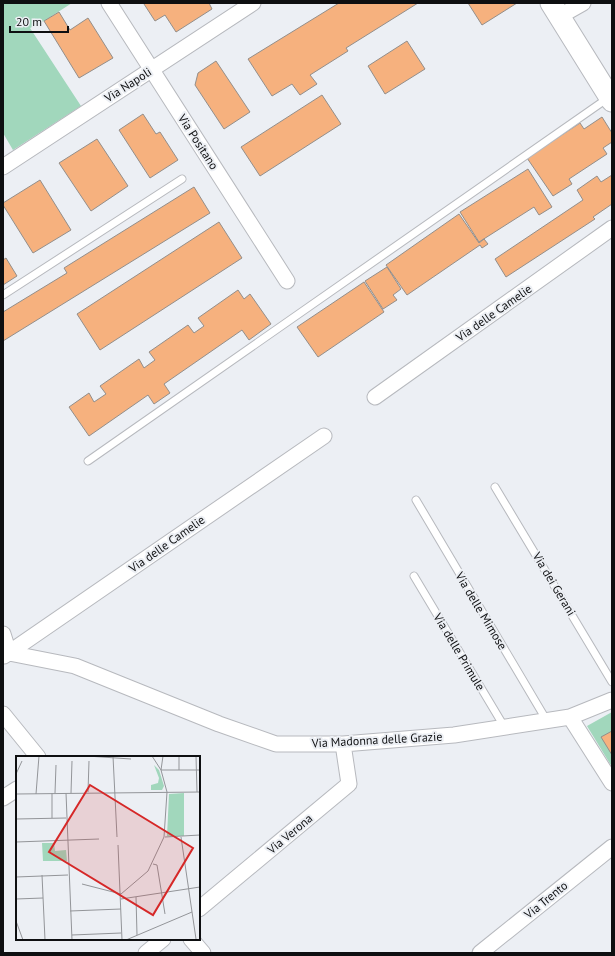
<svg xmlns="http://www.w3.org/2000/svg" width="615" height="956" font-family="'PT Sans',sans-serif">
<rect width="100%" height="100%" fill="#eceff4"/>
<!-- green -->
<path fill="#a1d7bc" d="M 3,3 L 72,3 L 44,21 L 30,28 L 81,106 L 13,150 L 3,133 Z
M 612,712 L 612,767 L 587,726 Z"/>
<!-- building -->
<path fill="#f6b17e" stroke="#938e8a" d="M 145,3 L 209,3 L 212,9 L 176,32 L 165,15 L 155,21 L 144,4 Z
M 339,3 L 418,3 L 346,48 L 348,51 L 310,75 L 317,84 L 300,95 L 292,84 L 272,96 L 248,59 Z
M 468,3 L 517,3 L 482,25 Z
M 59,12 L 70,30 L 88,18 L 113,58 L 79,78 L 44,21 Z
M 407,41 L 425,69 L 385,94 L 368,66 Z
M 216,61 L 250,112 L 224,129 L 195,85 L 198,73 Z
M 322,95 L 341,124 L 260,176 L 241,147 Z
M 143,114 L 156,134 L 160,132 L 178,160 L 150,178 L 119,130 Z
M 602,117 L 612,133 L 612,142 L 603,148 L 607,154 L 569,179 L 572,184 L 553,196 L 527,158 L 580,123 L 584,129 Z
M 97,139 L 128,186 L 91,211 L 59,163 Z
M 528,169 L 552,207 L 539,215 L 534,207 L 479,242 L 460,212 Z
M 612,175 L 612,204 L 593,217 L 595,219 L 506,277 L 495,259 L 583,200 L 577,190 L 597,176 L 601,182 Z
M 40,180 L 71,230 L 33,253 L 3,205 L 3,203 Z
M 194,187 L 210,213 L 3,341 L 3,312 L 67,273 L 64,268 Z
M 459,214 L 479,243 L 484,239 L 488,244 L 482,248 L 480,245 L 407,295 L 386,265 Z
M 219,222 L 242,258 L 100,350 L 77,314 Z
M 6,258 L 17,276 L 3,285 L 3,260 Z
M 387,267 L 401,289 L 393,295 L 397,300 L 383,309 L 365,281 Z
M 364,282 L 384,312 L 318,357 L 297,327 Z
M 238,290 L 244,299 L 250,294 L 271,324 L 249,340 L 242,330 L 164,384 L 170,393 L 154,404 L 148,395 L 89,436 L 69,407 L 89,393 L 94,402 L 106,394 L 100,386 L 139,359 L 144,368 L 155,360 L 149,352 L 188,325 L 194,333 L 204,326 L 198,318 Z
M 612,731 L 612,755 L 601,737 Z"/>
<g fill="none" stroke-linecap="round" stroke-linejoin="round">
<defs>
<path id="lane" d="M 3,295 L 182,179
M 88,461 L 608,98
M 495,487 L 612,682
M 416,500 L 547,721
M 414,576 L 505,728"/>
<path id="street" d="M 109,3 L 287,281
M 560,16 L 583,3
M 3,167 L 253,3
M 375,397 L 612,228
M 3,634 L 9,653
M 9,653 L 75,666 L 219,724 L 276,744 L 343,744 L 454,735 L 570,717 L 612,700
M 4,656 L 324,436
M 3,714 L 38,757
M 570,717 L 612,783
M 3,798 L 17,789
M 199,909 L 349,784 L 343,744
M 191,939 L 203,953
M 146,953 L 163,939
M 480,953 L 612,847"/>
<path id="secondary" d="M 551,3 L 612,101"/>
</defs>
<!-- lane casing -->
<use href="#lane" stroke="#b7b9be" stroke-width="9"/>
<!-- street casing -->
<use href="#street" stroke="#b7b9be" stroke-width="17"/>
<!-- secondary casing -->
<use href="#secondary" stroke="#b7b9be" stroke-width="23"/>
<!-- lane -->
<use href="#lane" stroke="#fff" stroke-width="7"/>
<!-- street -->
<use href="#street" stroke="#fff" stroke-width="15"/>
<!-- secondary -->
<use href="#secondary" stroke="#fff" stroke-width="21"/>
</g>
<g text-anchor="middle" stroke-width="4" stroke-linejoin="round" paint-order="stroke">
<!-- street labels -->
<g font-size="12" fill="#0e0f11" stroke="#eceff4">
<text transform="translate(128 85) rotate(-33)" y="4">Via Napoli</text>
<text transform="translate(198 142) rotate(57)" y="4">Via Positano</text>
<text transform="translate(494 313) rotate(-35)" y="4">Via delle Camelie</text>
<text transform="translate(167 544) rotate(-35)" y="4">Via delle Camelie</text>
<text transform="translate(554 584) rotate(59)" y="4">Via dei Gerani</text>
<text transform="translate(481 611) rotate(59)" y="4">Via delle Mimose</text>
<text transform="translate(459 652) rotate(59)" y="4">Via delle Primule</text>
<text transform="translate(377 740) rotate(-3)" y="4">Via Madonna delle Grazie</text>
<text transform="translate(290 834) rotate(-40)" y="4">Via Verona</text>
<text transform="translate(546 900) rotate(-39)" y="4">Via Trento</text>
</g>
</g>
<!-- overview -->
<g transform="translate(16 756)">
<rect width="184" height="184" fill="#eceff4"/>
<path d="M 138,9 L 143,14 L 148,30 L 146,34 L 135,34 L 135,29 L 142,27 L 143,22 ZM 168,37 L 168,80 L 151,80 L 153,38 ZM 26,87 L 38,87 L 39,95 L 50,94 L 51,105 L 27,105 Z" fill="#a1d7bc"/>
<path fill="none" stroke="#939599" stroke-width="1" d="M 71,0 L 115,3M 97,0 L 101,81M 163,0 L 163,14M 180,0 L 181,36M 145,14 L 184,14M 145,14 L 147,0M 0,18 L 6,5M 72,36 L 73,5M 36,37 L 36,62M 39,37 L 40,9M 50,37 L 56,184M 55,37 L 56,5M 0,38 L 184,36M 20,38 L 23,0M 0,63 L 50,62M 149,81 L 184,79M 165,81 L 180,183M 0,86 L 83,83M 102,89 L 106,184M 137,108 L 141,109 L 149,158M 26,119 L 29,184M 0,121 L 52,119M 66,128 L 105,138M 105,138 L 132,115 L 148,81 L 151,36 L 145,14 L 136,0M 120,141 L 121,179M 0,143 L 27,142M 105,143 L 184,131M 54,155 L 105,153M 0,165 L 7,184M 56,179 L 105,177M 110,184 L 176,156"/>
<path fill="#d62828" fill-opacity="0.15" stroke="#d62828" stroke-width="2" d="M 74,29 L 177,92 L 137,159 L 33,96 Z"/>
<rect width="184" height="184" fill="none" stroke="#0e0f11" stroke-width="2"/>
</g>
<!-- border -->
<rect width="615" height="956" fill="none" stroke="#0e0f11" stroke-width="8"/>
<!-- scale -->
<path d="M10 26v6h58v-6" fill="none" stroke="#0e0f11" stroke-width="2"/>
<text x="16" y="26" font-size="12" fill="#0e0f11" stroke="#eceff4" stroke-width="3" paint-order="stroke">20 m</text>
</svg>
